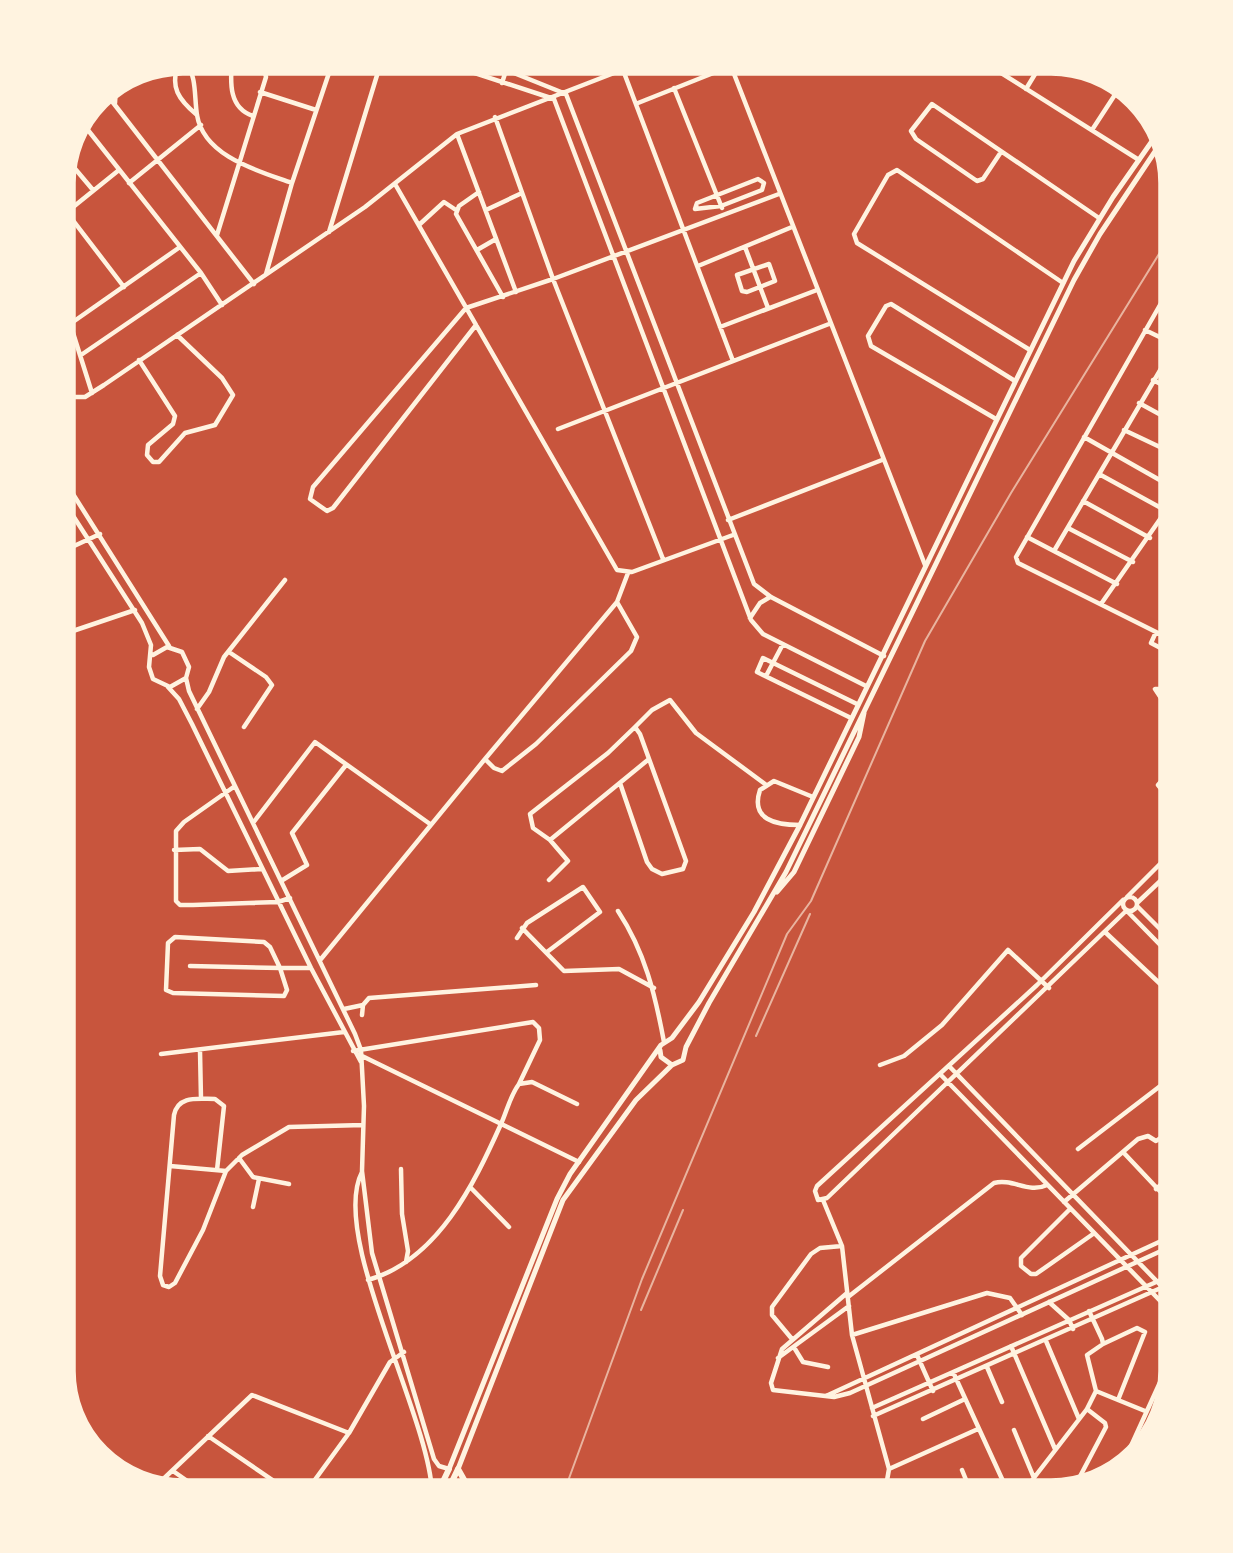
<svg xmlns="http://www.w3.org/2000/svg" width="1233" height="1553" font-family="Signika,sans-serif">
<rect width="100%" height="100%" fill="#c8553d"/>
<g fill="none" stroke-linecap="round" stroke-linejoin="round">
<!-- minor -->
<path stroke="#fff3e0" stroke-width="4.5" d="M 186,61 C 197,79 194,95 197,115 C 204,157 259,171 292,183
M 232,61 C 230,83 229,108 253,116
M 337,61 C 355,76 377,77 396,61
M 438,61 L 554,99 L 751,620 L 763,634 L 866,686
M 484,61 L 566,94 L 754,584 L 771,597 L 884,656
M 594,61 L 620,71
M 729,61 L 925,565
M 982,61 L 1139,160
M 179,63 C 169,87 179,100 197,115
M 623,70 L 733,361
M 1100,74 L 1124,89
M 502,83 L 509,61
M 674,88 L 722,208
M 1026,89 L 1043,61
M 104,91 L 254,284
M 260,92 L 316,110
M 115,103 L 116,86
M 638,103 L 731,66
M 495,117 L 553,279 L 663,559
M 80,120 L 201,273 L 222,305
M 1092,130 L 1120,87
M 457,134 L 516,292
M 1001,152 L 983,179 L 977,181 L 916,139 L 911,131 L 932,104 L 1099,218
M 66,158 L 93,190
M 758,179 L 764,183 L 762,190 L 721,206 L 695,209 L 697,203 Z
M 129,183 L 201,125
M 395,184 L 617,570 L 632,572 L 733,535
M 479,192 L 459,206 L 456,214 L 503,297
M 62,206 L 124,287
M 486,210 L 522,193
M 62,216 L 119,170
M 420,224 L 444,202 L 456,210
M 329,232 L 378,72
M 217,235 L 266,77 L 262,61
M 745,247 L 768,308
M 477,250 L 496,239
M 769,264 L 775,281 L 747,292 L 742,291 L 737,275 Z
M 698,266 L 792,227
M 266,274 L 292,183 L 333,61
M 62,298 L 92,393
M 70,324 L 180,247
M 476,325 L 333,508 L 327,511 L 310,499 L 313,487 L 466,308 L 553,279 L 779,194
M 720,327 L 817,290
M 1145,330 L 1172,343
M 1030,350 L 857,243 L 854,234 L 888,175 L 897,170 L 1063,283
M 81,355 L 201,273
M 139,360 L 175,416 L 173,424 L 148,445 L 147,455 L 153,462 L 159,462 L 185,433 L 215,425 L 233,395 L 222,378 L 177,335
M 1153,380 L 1172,390
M 61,397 L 85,397 L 104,385 L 365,207 L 457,134 L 645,61
M 1139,403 L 1172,421
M 996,419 L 871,346 L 868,336 L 886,306 L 891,304 L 1015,381
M 558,429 L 829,324
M 1124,430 L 1162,448 L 1172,433
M 1084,437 L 1172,487
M 1099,474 L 1172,514
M 61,475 L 169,646
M 61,497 L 142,623 L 151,645 L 149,667 L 153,679 L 170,687 L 186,678 L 189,667 L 182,652 L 167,647 L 153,655
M 1083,501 L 1150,538
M 728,520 L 882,460
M 1068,528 L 1133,562
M 1027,537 L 1117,584
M 1054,551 L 1172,350
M 61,552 L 100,534
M 617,602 L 637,637 L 631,651 L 536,744 L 502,771 L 494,768 L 485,759 L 617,602 L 628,573
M 1101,604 L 1172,502
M 750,618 L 760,603 L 770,597
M 1156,632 L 1151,643 L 1172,654
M 61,635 L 135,610
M 1172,640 L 1018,563 L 1016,557 L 1172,284
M 229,652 L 266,677 L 272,685 L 244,727
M 766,676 L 783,644
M 186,678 L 189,691 L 355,1034 L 361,1050 L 364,1106 L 362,1171 L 372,1253 L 434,1459 L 439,1466 L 449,1469
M 168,687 L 179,699 L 192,724 L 311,968 L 361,1062
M 1165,704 L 1155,689 L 1172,689
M 197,709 L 209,692 L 224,657 L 285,580
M 851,718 L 757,672 L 763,658 L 857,704
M 1166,742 L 1172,748
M 620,783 L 647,862 L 652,869 L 662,874 L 683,869 L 686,861 L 640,734 L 635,727 L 652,710 L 670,700 L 696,733 L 765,784
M 235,786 L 184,822 L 176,831 L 176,901 L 180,905 L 193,905 L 278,902 L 290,898
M 1172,802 L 1158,785 L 1172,769
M 253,823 L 315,742 L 430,824
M 800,825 C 776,825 750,820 760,790 L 774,781 L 813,797
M 550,840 L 649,759
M 174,850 L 200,849 L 228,871 L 262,869
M 549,880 L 568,861 L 550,840 L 533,828 L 530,814 L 608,753 L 635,727
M 281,881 L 307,865 L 292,833 L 346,765
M1123 904a7 7 0 1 1 14 0a7 7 0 1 1-14 0Z
M 1127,897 L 1172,852
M 1123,900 L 1037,985 L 817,1186 L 815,1191 L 818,1200 L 827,1198 L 1126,911
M 1137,903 L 1172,870
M 1137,906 L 1172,941
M 618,911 C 645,952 655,994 664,1042
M 1127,911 L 1172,957
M 522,928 L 564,971 L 619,969 L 654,988
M 1105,932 L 1172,995
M 517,938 L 527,923 L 583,887 L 600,912 L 547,952
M 321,959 L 485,759
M 190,966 L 280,968 L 270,947 L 264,942 L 175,937 L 168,943 L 166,990 L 173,993 L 284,996 L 287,990 L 280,968 L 311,968
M 344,1009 L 363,1005
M 362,1015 L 363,1005 L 369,998 L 536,985
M 200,1051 L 201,1099
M 353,1051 L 533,1022 L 539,1028 L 540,1040 L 519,1084
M 161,1054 L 344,1032
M 360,1055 L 579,1162
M 880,1065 L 904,1056 L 942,1025 L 1008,950 L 1049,988
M 949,1066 L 1172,1297
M 940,1074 L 1172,1313
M 1165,1082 L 1172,1090
M 1078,1149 L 1172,1077
M 1123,1152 L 1172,1204
M 239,1158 L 253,1177 L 289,1184
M 170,1166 L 226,1171
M 401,1169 L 402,1214 L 408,1251 L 406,1262
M 217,1170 L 224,1106 L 215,1099 C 198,1099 178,1095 174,1115 L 160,1276 L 163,1285 L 169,1287 L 175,1283 L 203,1230 L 226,1171 L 242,1155 L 289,1127 L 363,1125
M 362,1172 C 329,1235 429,1415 432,1492
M 472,1189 L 509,1227
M 1156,1189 L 1172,1175
M 823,1200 L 842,1246 L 852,1335 L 889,1469 L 885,1492
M 1064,1202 L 1138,1139 L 1148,1136 L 1156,1141 L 1172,1130
M 253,1207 L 259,1179
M 1070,1209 L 1021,1258 L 1021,1266 L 1031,1274 L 1036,1274 L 1093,1234
M 368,1280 C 438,1260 474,1184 501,1124 C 507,1111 510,1096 519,1084 L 532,1082 L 577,1104
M 847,1293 L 782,1349 L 771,1383 L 773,1390 L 834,1397 L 850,1393 L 1172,1246
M 848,1297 L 994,1183 C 1013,1178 1028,1194 1047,1185
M 1049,1302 L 1069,1320 L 1073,1329
M 852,1335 L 987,1293 L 1010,1298 L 1022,1315
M 792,1339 L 772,1315 L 772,1307 L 811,1254 L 820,1248 L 842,1246
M 1046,1341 L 1079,1419
M 1103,1344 L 1137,1328 L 1145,1332 L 1118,1400
M 1011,1346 L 1055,1449
M 795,1349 L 803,1362 L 828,1367
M 917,1355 L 933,1391
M 778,1358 L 849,1306
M 987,1367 L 1002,1402
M 953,1372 L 1008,1492
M 1096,1391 L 1145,1411
M 826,1396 L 1172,1236
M 872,1408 L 1172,1275
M 873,1416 L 1172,1283
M 923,1419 L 965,1399
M 1014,1430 L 1034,1478
M 208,1436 L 290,1492
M 1121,1468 L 1172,1356
M 889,1469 L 978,1429
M 962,1470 L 971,1492
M 173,1471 L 203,1492
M 1076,1484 L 1106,1427 L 1105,1423 L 1087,1409
M 157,1485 L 252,1395 L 349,1433
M 887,1485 L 937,1492
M 306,1492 L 349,1433 L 390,1362 L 404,1352
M 1023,1492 L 1087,1409 L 1096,1391 L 1087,1355 L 1103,1344 L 1102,1339 L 1089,1311"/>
<!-- tertiary -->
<path stroke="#fff3e0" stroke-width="5" d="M 777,892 L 794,872 L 859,737 L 864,713
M 660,1050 L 661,1057 L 672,1065
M 449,1469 L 557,1199 L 570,1174 L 661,1045 L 672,1038 L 699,1002 L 754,912 L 800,825 L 1074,261 L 1113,197 L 1157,134
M 458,1469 L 563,1200 L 636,1100 L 672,1065 L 683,1060 L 686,1047 L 709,1003 L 786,872 L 1074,280 L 1100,234 L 1160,144"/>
<!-- secondary -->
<path stroke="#fff3e0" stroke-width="6" d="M 458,1469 L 467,1485 L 477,1492
M 438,1492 L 449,1469
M 447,1492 L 458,1469"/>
<!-- rail -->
<path stroke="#e9b49f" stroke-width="2" d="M 756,1036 L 810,914
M 641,1310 L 683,1210
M 564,1492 L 642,1279 L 787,934 L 811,901 L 925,641 L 1011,493 L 1172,233"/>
</g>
<!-- crop -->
<path d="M0 0H1233V1553H0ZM183 74H1051A109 109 0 0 1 1160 183V1371A109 109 0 0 1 1051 1480H183A109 109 0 0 1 74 1371V183A109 109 0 0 1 183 74Z" fill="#fff3e0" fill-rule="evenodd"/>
<path fill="none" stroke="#fff3e0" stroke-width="3.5" d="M183 74H1051A109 109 0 0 1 1160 183V1371A109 109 0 0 1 1051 1480H183A109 109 0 0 1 74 1371V183A109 109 0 0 1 183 74Z"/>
</svg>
